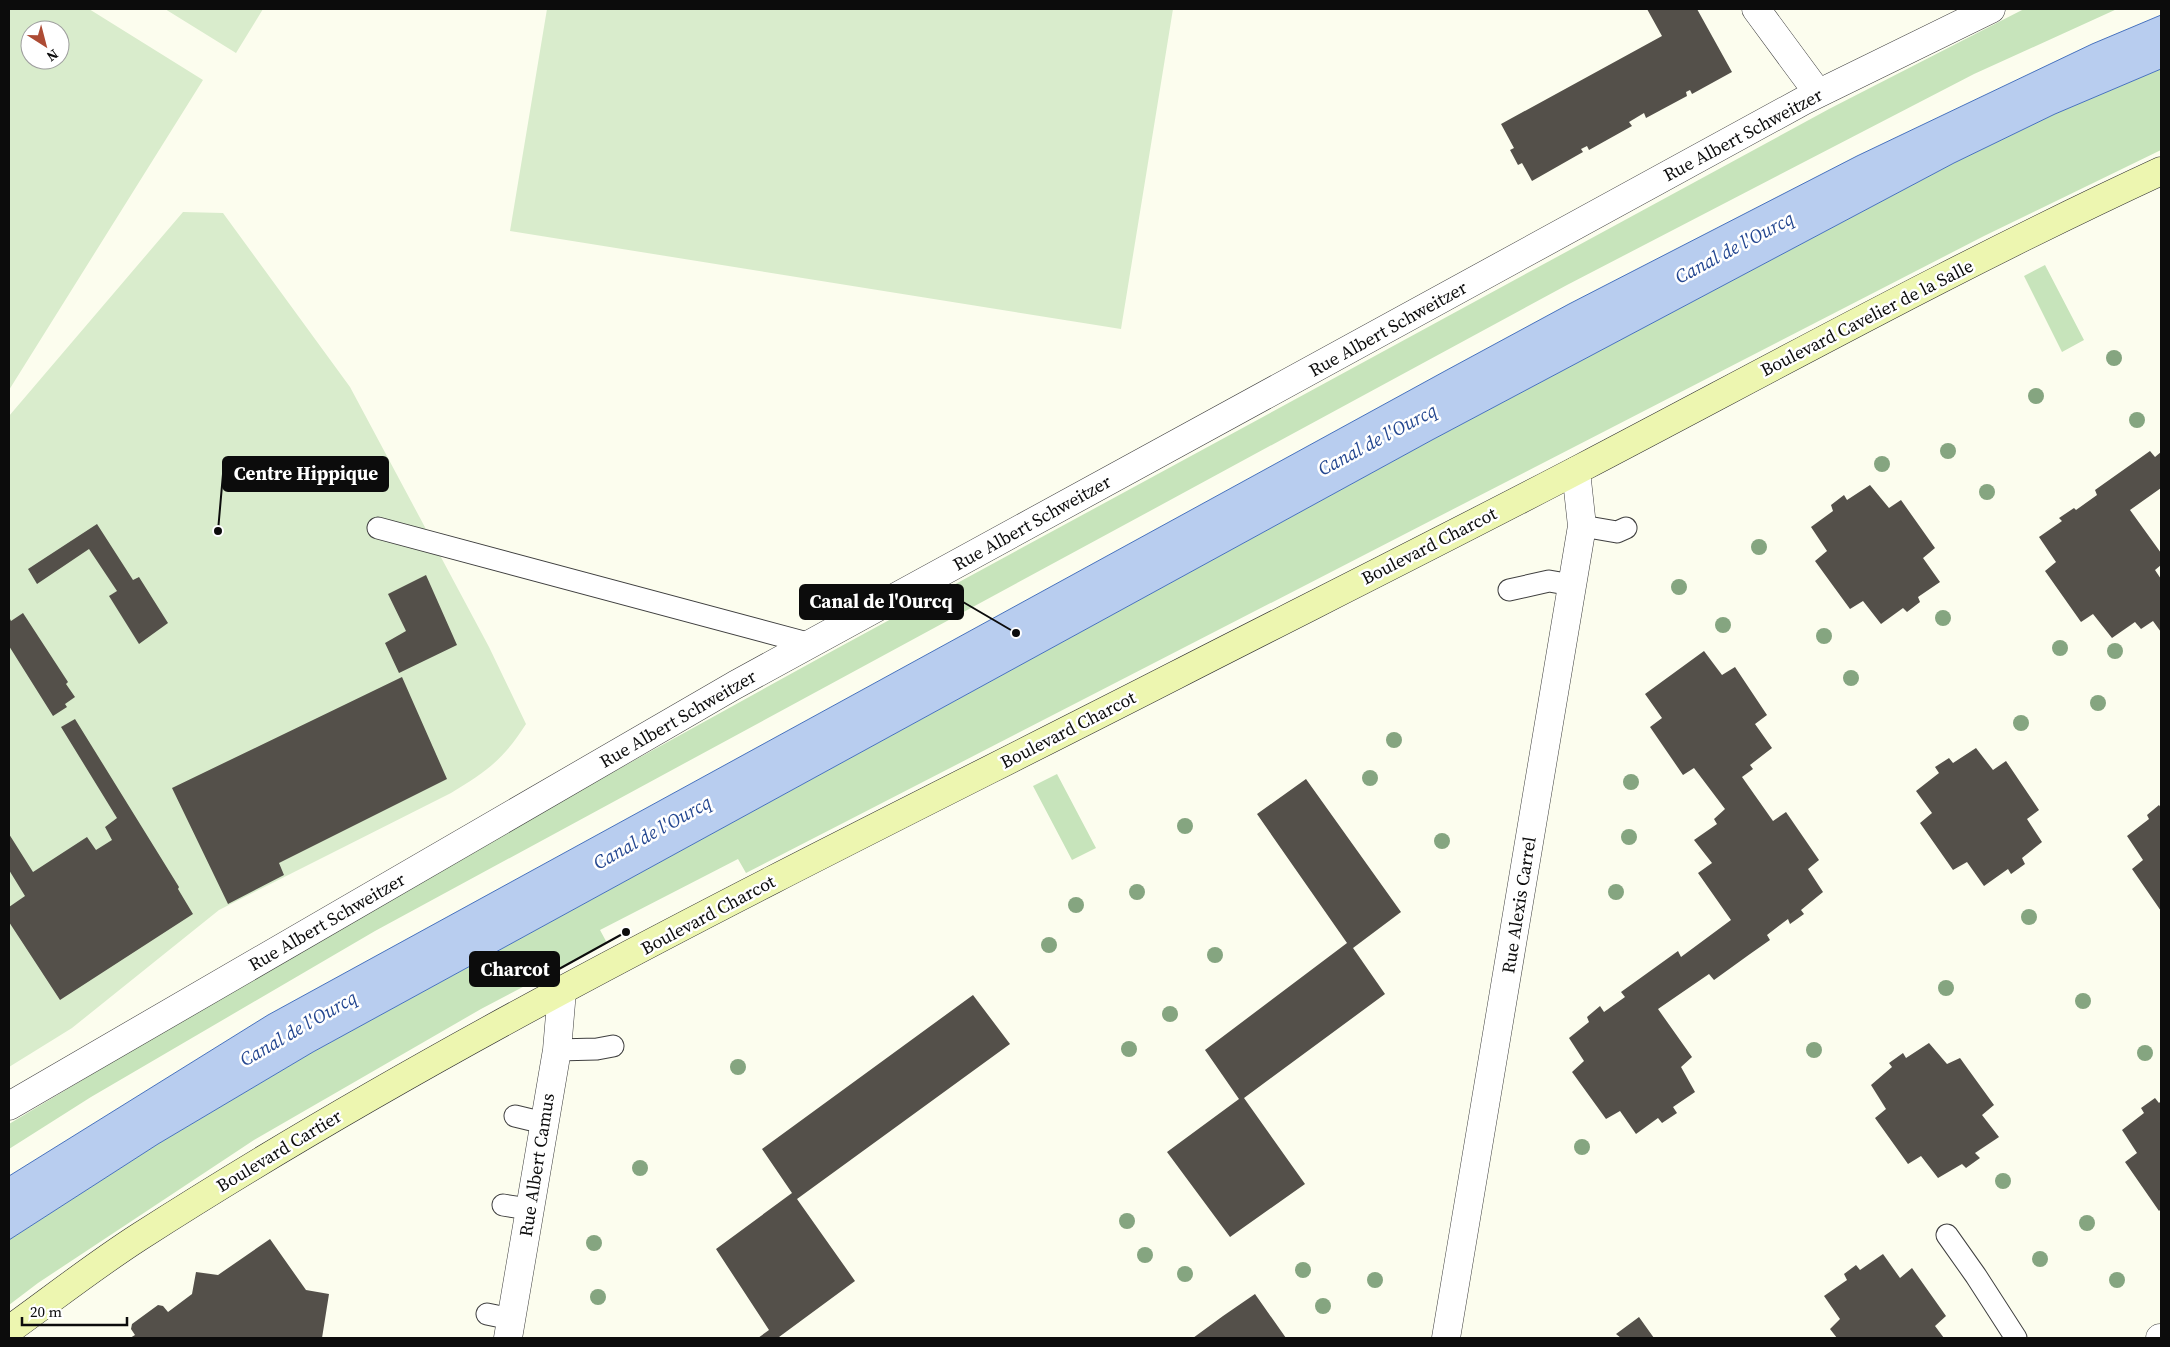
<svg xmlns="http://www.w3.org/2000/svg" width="2170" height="1347" font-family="'Source Serif 4',serif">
<rect width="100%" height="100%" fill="#fcfdee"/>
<!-- green -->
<path fill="#c7e4bb" d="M 2024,9 L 2117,9 L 1974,74 L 1567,285 L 375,931 L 91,1097 L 9,1149 L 9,1124 L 396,892 L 836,649 L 1829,109 Z
M 2161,69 L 2161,150 L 1984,236 L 746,873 L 738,859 L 600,930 L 607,943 L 481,1009 L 254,1140 L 38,1283 L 9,1305 L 9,1240 L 158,1144 L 313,1052 L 1432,440 L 1954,163 L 2055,114 Z
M 2045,265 L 2084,340 L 2062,352 L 2024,276 Z
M 1057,774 L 1096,848 L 1072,860 L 1033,786 Z"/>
<!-- pitch -->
<path fill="#d9eccc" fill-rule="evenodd" d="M 9,9 L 89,9 L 203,80 L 9,390 ZM 30,30 L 60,30 L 60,60 L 30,60 Z
M 165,9 L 263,9 L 236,53 Z
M 547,9 L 1173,9 L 1121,329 L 510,231 Z
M 183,212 L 223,213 L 350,387 L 489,647 L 526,724 C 503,760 487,771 451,793 L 219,910 L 72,1028 L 9,1067 L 9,416 Z"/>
<!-- water -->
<path fill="#b8cdef" stroke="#4772be" d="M 2161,15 L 2161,69 L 2055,114 L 1954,163 L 1432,440 L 313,1052 L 158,1144 L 9,1240 L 9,1176 L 268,1015 L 1445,371 L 1569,304 L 1857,156 L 2092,44 Z"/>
<!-- building -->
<path fill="#54504a" d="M 1647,9 L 1697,9 L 1732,72 L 1692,94 L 1690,90 L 1686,92 L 1687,96 L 1646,118 L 1644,113 L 1629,122 L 1632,126 L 1589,150 L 1587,146 L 1581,149 L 1583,152 L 1532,181 L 1522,163 L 1518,165 L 1510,150 L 1514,148 L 1501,124 L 1662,36 Z
M 2150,451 L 2155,457 L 2161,452 L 2161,488 L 2130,510 L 2161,553 L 2161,565 L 2155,570 L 2161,579 L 2161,632 L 2153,621 L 2141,629 L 2135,622 L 2112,638 L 2093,614 L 2081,622 L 2045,571 L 2056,562 L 2039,537 L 2062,521 L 2059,518 L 2074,508 L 2076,510 L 2097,495 L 2095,490 Z
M 1870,485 L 1889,508 L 1901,500 L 1935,548 L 1923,558 L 1940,582 L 1918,597 L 1920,602 L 1907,612 L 1903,608 L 1881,624 L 1863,601 L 1850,609 L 1831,583 L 1815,561 L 1827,551 L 1811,527 L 1833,511 L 1831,505 L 1844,495 L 1847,500 Z
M 97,524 L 133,580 L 139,577 L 168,623 L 139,644 L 109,596 L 117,591 L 89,549 L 37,584 L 28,569 Z
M 426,575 L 457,645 L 399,673 L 385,643 L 406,631 L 388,594 Z
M 23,613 L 68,682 L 66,684 L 75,697 L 65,704 L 67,707 L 53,716 L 9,646 L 9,617 L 11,621 Z
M 1704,651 L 1722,675 L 1735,667 L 1767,715 L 1755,724 L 1772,748 L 1750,765 L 1753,769 L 1742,777 L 1773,821 L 1786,812 L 1819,860 L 1808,869 L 1823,892 L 1801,910 L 1804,914 L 1790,924 L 1788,919 L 1767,935 L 1770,940 L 1750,954 L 1714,980 L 1709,974 L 1658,1009 L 1692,1057 L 1681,1067 L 1695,1092 L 1673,1107 L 1677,1113 L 1662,1123 L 1658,1118 L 1636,1134 L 1620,1111 L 1606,1119 L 1572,1072 L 1584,1061 L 1569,1038 L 1589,1022 L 1587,1017 L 1600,1006 L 1604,1012 L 1625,997 L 1621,992 L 1678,951 L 1681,957 L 1731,920 L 1698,873 L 1712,863 L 1694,840 L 1717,824 L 1714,819 L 1725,809 L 1694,768 L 1683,775 L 1650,727 L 1662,718 L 1645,694 Z
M 402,677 L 447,779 L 279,863 L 284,875 L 228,904 L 172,788 Z
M 75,719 L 179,887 L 178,889 L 193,914 L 60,1000 L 9,922 L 9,907 L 25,896 L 9,870 L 9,834 L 33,872 L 87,837 L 96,850 L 112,840 L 105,827 L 117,818 L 61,727 Z
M 1976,748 L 1993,770 L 2006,761 L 2039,810 L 2027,819 L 2042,842 L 2022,858 L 2025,864 L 2011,874 L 2008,869 L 1984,886 L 1967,862 L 1953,870 L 1920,823 L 1932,813 L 1916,791 L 1939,773 L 1935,767 L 1949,758 L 1953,763 Z
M 1306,779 L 1401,912 L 1353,948 L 1385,994 L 1244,1098 L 1305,1184 L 1230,1237 L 1167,1152 L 1239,1099 L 1205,1050 L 1347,943 L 1257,814 Z
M 2159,805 L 2161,808 L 2161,911 L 2132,869 L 2143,860 L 2127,836 L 2149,819 L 2147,815 Z
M 973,995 L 1010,1044 L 797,1199 L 855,1281 L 779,1337 L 780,1338 L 758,1338 L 769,1330 L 716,1249 L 792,1193 L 762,1149 Z
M 1929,1043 L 1947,1064 L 1960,1058 L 1994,1105 L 1982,1115 L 1999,1137 L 1975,1153 L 1980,1158 L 1966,1168 L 1962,1164 L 1938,1178 L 1921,1156 L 1908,1164 L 1875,1118 L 1886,1109 L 1871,1085 L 1892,1067 L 1889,1063 L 1903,1053 L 1906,1058 Z
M 2155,1098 L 2159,1103 L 2161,1101 L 2161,1209 L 2159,1211 L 2125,1162 L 2137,1153 L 2122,1130 L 2144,1113 L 2141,1108 Z
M 270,1239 L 306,1290 L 329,1294 L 322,1338 L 130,1338 L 135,1335 L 131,1329 L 132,1324 L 158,1305 L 163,1306 L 168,1312 L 192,1294 L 196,1272 L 218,1275 Z
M 1883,1254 L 1900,1278 L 1912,1268 L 1946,1316 L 1935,1326 L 1944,1338 L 1837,1338 L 1830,1329 L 1840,1319 L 1824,1296 L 1847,1280 L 1844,1274 L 1856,1265 L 1860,1270 Z
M 1255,1294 L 1286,1338 L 1193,1338 L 1223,1316 Z
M 1639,1317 L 1654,1338 L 1621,1338 L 1616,1334 Z"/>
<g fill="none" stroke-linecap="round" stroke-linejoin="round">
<defs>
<path id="lane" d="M 1582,526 L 1617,532 L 1626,528
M 378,528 L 811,644
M 1509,590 L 1549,581 L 1572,585
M 557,1050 L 597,1049 L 613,1046
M 515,1116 L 544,1123
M 503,1205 L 529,1209
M 1947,1235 L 1976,1276 L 2016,1338
M 487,1314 L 511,1319"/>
<path id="street" d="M 1756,9 L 1818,93
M 9,1106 L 735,685 L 1803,101 L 1991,9
M 508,1338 L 557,1050 L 562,991
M 1446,1338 L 1582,526 L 1576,471
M 2160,1338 L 2161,1338"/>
<path id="secondary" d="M 9,1330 C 52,1299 94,1266 139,1237 C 470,1024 826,854 1176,675 C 1311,606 1447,538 1581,468 C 1774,367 1964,262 2161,171"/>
</defs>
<!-- lane casing -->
<use href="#lane" stroke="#3f3f3f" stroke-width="23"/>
<!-- street casing -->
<use href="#street" stroke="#3f3f3f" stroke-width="29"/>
<!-- secondary casing -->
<use href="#secondary" stroke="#2e2e2e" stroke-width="29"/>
<!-- lane -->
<use href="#lane" stroke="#fff" stroke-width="21"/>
<!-- street -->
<use href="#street" stroke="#fff" stroke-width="28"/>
<!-- secondary -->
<use href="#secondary" stroke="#edf6b0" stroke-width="28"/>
</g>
<!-- trees -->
<g fill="#85a580">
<circle cx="2114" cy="358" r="8"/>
<circle cx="2036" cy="396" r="8"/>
<circle cx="2137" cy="420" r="8"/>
<circle cx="1948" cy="451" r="8"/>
<circle cx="1882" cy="464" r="8"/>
<circle cx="1987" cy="492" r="8"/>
<circle cx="1759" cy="547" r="8"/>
<circle cx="1679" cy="587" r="8"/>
<circle cx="1943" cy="618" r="8"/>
<circle cx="1723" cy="625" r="8"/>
<circle cx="1824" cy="636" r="8"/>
<circle cx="2060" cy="648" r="8"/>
<circle cx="2115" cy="651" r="8"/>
<circle cx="1851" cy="678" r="8"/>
<circle cx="2098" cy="703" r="8"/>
<circle cx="2021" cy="723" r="8"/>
<circle cx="1394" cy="740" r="8"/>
<circle cx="1370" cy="778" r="8"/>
<circle cx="1631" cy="782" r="8"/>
<circle cx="1185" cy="826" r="8"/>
<circle cx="1629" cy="837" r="8"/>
<circle cx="1442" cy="841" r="8"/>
<circle cx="1137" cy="892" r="8"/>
<circle cx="1616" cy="892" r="8"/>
<circle cx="1076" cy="905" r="8"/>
<circle cx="2029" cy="917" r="8"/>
<circle cx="1049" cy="945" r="8"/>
<circle cx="1215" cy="955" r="8"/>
<circle cx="1946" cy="988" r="8"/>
<circle cx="2083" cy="1001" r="8"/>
<circle cx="1170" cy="1014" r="8"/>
<circle cx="1129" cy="1049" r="8"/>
<circle cx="1814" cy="1050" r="8"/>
<circle cx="2145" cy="1053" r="8"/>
<circle cx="738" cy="1067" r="8"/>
<circle cx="1582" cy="1147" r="8"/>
<circle cx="640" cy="1168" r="8"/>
<circle cx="2003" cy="1181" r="8"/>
<circle cx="1127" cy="1221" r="8"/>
<circle cx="2087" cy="1223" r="8"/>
<circle cx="594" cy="1243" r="8"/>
<circle cx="1145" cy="1255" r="8"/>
<circle cx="2040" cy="1259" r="8"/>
<circle cx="1303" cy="1270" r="8"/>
<circle cx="1185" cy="1274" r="8"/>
<circle cx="1375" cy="1280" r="8"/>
<circle cx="2117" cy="1280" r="8"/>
<circle cx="598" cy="1297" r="8"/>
<circle cx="1323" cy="1306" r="8"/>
</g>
<g text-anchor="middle" stroke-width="5" stroke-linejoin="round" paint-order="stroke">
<!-- street labels -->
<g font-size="18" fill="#0c0c0c" stroke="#fff">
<text transform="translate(1743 135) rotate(-28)" y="6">Rue Albert Schweitzer</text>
<text transform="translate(1867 318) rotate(-27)" y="6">Boulevard Cavelier de la Salle</text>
<text transform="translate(1388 329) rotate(-29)" y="6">Rue Albert Schweitzer</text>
<text transform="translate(1032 523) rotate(-29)" y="6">Rue Albert Schweitzer</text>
<text transform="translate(1429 546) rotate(-27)" y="6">Boulevard Charcot</text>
<text transform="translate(678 719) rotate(-30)" y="6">Rue Albert Schweitzer</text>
<text transform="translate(1068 730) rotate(-27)" y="6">Boulevard Charcot</text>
<text transform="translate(1519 905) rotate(-81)" y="6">Rue Alexis Carrel</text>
<text transform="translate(708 915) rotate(-28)" y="6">Boulevard Charcot</text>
<text transform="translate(327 922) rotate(-30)" y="6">Rue Albert Schweitzer</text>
<text transform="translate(279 1151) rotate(-31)" y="6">Boulevard Cartier</text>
<text transform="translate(537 1165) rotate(-81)" y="6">Rue Albert Camus</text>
</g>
<!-- water labels -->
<g font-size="19" font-style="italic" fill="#244790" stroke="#fff">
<text transform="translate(1734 247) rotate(-28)" y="7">Canal de l'Ourcq</text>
<text transform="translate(1377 439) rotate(-28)" y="7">Canal de l'Ourcq</text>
<text transform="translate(652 832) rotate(-29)" y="7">Canal de l'Ourcq</text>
<text transform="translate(298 1028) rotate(-30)" y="7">Canal de l'Ourcq</text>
</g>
</g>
<!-- callouts -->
<path fill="none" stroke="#0c0c0c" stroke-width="2" d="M218 531L223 474M1016 633L963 602M626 932L559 969"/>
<g fill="#0c0c0c" stroke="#fff" stroke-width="2">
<circle cx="218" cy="531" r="5"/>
<circle cx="1016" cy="633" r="5"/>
<circle cx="626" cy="932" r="5"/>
</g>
<g fill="#0c0c0c" stroke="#0c0c0c" stroke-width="2">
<rect x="223" y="457" width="165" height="34" rx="5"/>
<rect x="800" y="585" width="163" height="34" rx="5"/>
<rect x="470" y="952" width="89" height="34" rx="5"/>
</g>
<g font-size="19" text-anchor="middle" font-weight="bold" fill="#fff">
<text x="306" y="480">Centre Hippique</text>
<text x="881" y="608">Canal de l'Ourcq</text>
<text x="515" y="976">Charcot</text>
</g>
<!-- border -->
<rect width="2170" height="1347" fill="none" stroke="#0c0c0c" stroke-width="20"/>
<!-- north arrow -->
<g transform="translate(45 45) rotate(144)"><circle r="24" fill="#ffffff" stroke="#9e9e9e"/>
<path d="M0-4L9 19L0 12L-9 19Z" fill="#ad4b34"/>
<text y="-8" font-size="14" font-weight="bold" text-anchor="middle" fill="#0c0c0c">N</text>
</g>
<!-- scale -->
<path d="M22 1317v8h105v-8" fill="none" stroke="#0c0c0c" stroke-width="2.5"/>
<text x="30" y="1317" font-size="15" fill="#0c0c0c" stroke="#ffffff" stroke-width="4" paint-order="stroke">20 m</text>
</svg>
